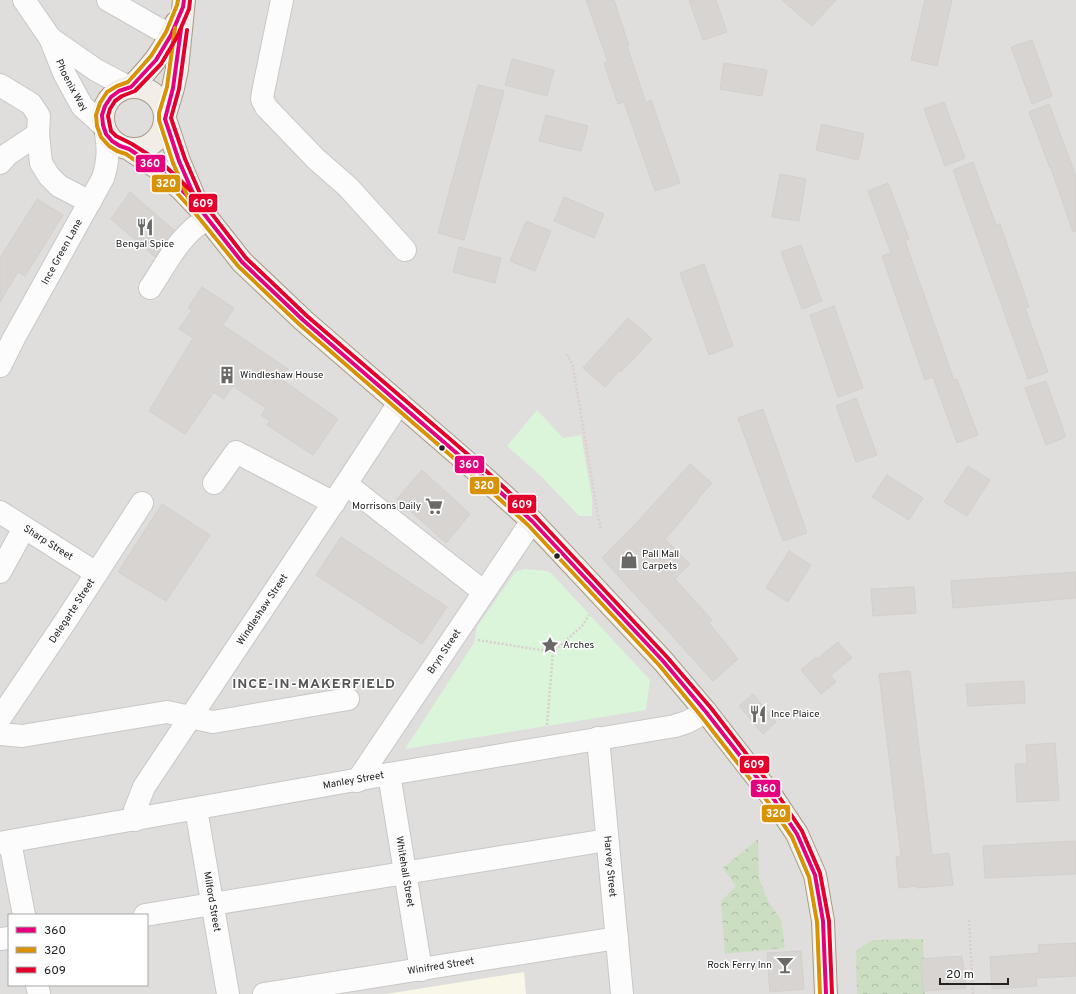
<svg xmlns="http://www.w3.org/2000/svg" width="1076" height="994" font-family="Overpass,sans-serif">
<style>
.residential{fill:#dfdedc;fill-rule:evenodd}
.education{fill:#f8f7e8}
.forest{fill:url(#forest-crowns)}
.park{fill:#daf5da}
.building{fill:#d7d4d2;stroke:#d3d0cc}
.lines{fill:none;stroke-linecap:round;stroke-linejoin:round}
.minor-casing{stroke:#c9c8c7;stroke-width:24}
.major-casing{stroke:#a79c86;stroke-width:24}
.path{stroke:#dccecd;stroke-width:2.5;stroke-dasharray:2 2;stroke-linecap:butt}
.minor{stroke:#fdfcfc;stroke-width:22}
.major{stroke:#f3ede7;stroke-width:22}
.bus-1-casing{stroke:#fff;stroke-width:7}
.bus-2-casing{stroke:#fff;stroke-width:7}
.bus-3-casing{stroke:#fff;stroke-width:7}
.bus-1{stroke:#e5007d;stroke-width:4}
.bus-2{stroke:#d79205;stroke-width:4}
.bus-3{stroke:#e4002b;stroke-width:4}
.bus-dot{fill:#222;stroke:#fff;stroke-width:1.5}
.labels{text-anchor:middle;dominant-baseline:central;stroke-width:3;stroke-linejoin:round;paint-order:stroke}
.street-label{font-size:10px;fill:#222;stroke:#fff}
.poi-label{font-size:10px;fill:#222;stroke:#fff;text-anchor:start}
.district-label{font-size:14px;font-weight:bold;letter-spacing:1px;fill:#555;stroke:#fff}
.line-badge{stroke:#fff;stroke-width:1.5}
.badge-label{font-size:11px;text-anchor:middle;font-weight:bold;fill:#fff}
</style>
<defs>
<pattern id="forest-crowns" width="20" height="18" patternUnits="userSpaceOnUse"><rect width="20" height="18" fill="#cbdec1"/><path d="M2 6a3 3 0 1 1 6 0M12 15a3 3 0 1 1 6 0" fill="none" stroke="#aebea6"/></pattern>
</defs>
<rect width="100%" height="100%" fill="#f0eeeb"/>
<path class="residential" d="M0,0H1076V994H0ZM9,915H147V985H9Z"/>
<path class="education" d="M524,972L526,994H386Z"/>
<path class="forest" d="M758,839L759,879L768,901L781,920L785,948L725,954L721,901L736,886L723,868Z
M923,939L925,994H857L856,951L872,940Z"/>
<path class="park" d="M537,410L563,438L581,435L592,498V516H579L542,477L507,446Z
M524,569L547,571L551,573L650,680L646,710L405,749L474,643L477,627L515,572Z"/>
<path class="building" d="M586,0H614L629,46H627L646,103L651,100L680,183L655,191L624,102L618,104L604,63L608,62Z
M689,0H716L727,32L703,40Z
M782,0H836L812,26Z
M925,0H952L937,66L911,60Z
M1032,40L1052,96L1032,104L1011,47Z
M512,59L554,70L547,96L505,85Z
M724,63L767,70L762,96L720,89Z
M478,85L504,91L464,240L438,233Z
M944,102L965,158L945,166L924,109Z
M1049,104L1076,176V231L1073,232L1051,168H1050L1029,112Z
M546,115L588,126L581,151L539,141Z
M822,124L864,134L858,160L816,150Z
M973,162L996,225L1000,224L1029,307L1025,308L1048,372L1028,379L953,170Z
M780,174L806,179L799,221L772,217Z
M888,183L909,239L905,241L954,380L957,379L978,435L957,443L933,377L925,380L882,256L891,253L868,191Z
M130,192L174,230L155,257L111,219Z
M564,197L604,214L594,238L554,221Z
M37,199L63,215L25,276L18,272L0,302V258Z
M526,221L551,231L535,271L510,261Z
M801,245L822,301L802,309L781,252Z
M459,247L501,258L495,283L453,272Z
M704,264L733,346L709,355L680,273Z
M202,287L234,308L223,325L288,369L281,379L338,419L313,455L267,425L270,421L261,415L266,408L233,386L224,399L214,392L185,434L149,411L193,338L179,329L192,310L188,308Z
M834,306L863,388L838,397L810,315Z
M628,318L652,339L621,372L620,370L605,387L583,368Z
M1046,381L1066,437L1046,445L1025,388Z
M856,398L877,455L856,462L836,406Z
M763,409L807,533L783,541L738,418Z
M690,464L712,483L696,501L697,502L665,539L690,564L675,579L712,620L709,623L738,659L713,681L602,558L640,519Z
M968,466L990,480L967,516L944,502Z
M422,470L470,514L446,543L397,499Z
M887,475L923,498L909,520L872,497Z
M162,504L210,535L166,601L118,572Z
M341,537L447,607L422,644L316,575Z
M789,551L811,565L788,602L766,588Z
M1076,572V598L953,608L951,581Z
M914,587L916,613L873,616L871,589Z
M838,642L852,658L831,675L836,682L821,694L801,670L816,657L817,659Z
M910,671L932,855L949,853L953,885L917,888V886L899,888L896,857L901,856L879,674Z
M1024,681L1025,703L968,706L966,684Z
M753,694L776,722L763,734L739,706Z
M1055,743L1059,800L1017,802L1015,764H1027L1026,745Z
M1076,841V874L985,878L983,846Z
M1076,943V976L1036,978L1037,986L992,989L990,957L1039,953L1038,945Z
M801,951L804,989L770,992L767,953Z
M962,956L966,988L923,991L921,959Z"/>
<g class="lines">
<g class="minor-casing">
<g id="minor">
<path id="s1" d="M24,0L50,38L64,73L82,106L103,125"/>
<path d="M108,0L157,28L180,38"/>
<path d="M282,0L263,92L262,99L266,107L316,159L348,187L405,250"/>
<path d="M50,38L96,70L128,87"/>
<path d="M0,85L31,104L39,116L38,134L41,163L49,176L59,186L90,202"/>
<path d="M0,163L8,154L38,134"/>
<path d="M150,288C167,263 180,234 207,219"/>
<path id="s2" d="M0,366L14,338L103,178C108,163 109,149 106,134"/>
<path d="M214,483L236,452L334,503"/>
<path d="M346,484L484,592"/>
<path id="s3" d="M0,512L96,573"/>
<path d="M0,572L24,528"/>
<path id="s4" d="M0,718L65,622L142,503"/>
<path d="M0,734L22,736L167,712L213,722L348,699"/>
<path id="s5" d="M598,738L622,994"/>
<path id="s6" d="M389,774L421,970"/>
<path id="s7" d="M357,781L532,521"/>
<path id="s8" d="M196,809L228,994"/>
<path id="s9" d="M135,820V810L144,787L346,484L399,403"/>
<path d="M10,842L24,915"/>
<path id="s10" d="M0,843L389,774L675,726L687,722L706,712"/>
<path d="M145,915L607,840"/>
<path d="M0,939L9,938"/>
<path d="M37,985L39,994"/>
<path id="s11" d="M264,994L617,938"/>
</g>
</g>
<g class="major-casing">
<path id="major" d="M131,87C152,66 164,51 176,23
M103 118a31 31 0 1 1 62 0a31 31 0 1 1-62 0Z
M165,115L173,88L177,69L184,0
M165,119L179,161L194,197
M129,149L159,169L180,188L200,209L242,262L303,320L468,463L532,521L663,661L706,712L773,798L797,834L815,875L823,921L826,994"/>
</g>
<path class="path" d="M567,354L573,367L598,516L601,530
M478,640L553,652
M547,725L553,652L582,626L589,615
M969,920L973,994"/>
<use href="#minor" class="minor"/>
<use href="#major" class="major"/>
<g class="bus-1-casing">
<path id="bus-1" d="M184,0L183,7L171,35L156,60L131,87L119,91L111,97L105,106L102,115L103,125L106,134L112,141L120,146L129,149L159,169L180,188L200,209L242,262L303,320L468,463L532,521L663,661L706,712L773,798L797,834L815,875L823,921L826,994
M181,29L173,88L165,119L179,161L196,200"/>
</g>
<g class="bus-2-casing">
<path id="bus-2" d="M178,0L177,5L166,32L151,56L128,82L117,86L107,92L100,103L96,115L97,126L101,137L109,146L117,151L126,154L155,174L176,192L195,213L238,266L299,324L464,467L528,525L659,665L701,716L768,802L792,837L809,877L817,922L820,994
M175,28L167,87L159,113V120L173,163L190,202"/>
</g>
<g class="bus-3-casing">
<path id="bus-3" d="M190,1L189,9L177,37L161,64L135,91L122,96L115,101L110,109L108,116L111,131L116,136L132,144L163,164L184,184L205,205L246,258L307,316L472,458L536,517L667,657L711,708L778,795L802,831L820,873L829,921L832,994
M187,30L179,89L171,118L185,159L202,198"/>
</g>
<use href="#bus-1" class="bus-1"/>
<use href="#bus-2" class="bus-2"/>
<use href="#bus-3" class="bus-3"/>
</g>
<defs>
<g id="restaurant-bare" transform="scale(1.38)"><path d="M-5-6h1v4h1v-4h1v4h1v-4h1v5L-1.5 .5V6h-2V.5L-5-1ZM5-6V6H3V1.5H1.5Q1.5-4 5-6Z" fill="#6a6968" stroke="#fff" stroke-width="2.5" paint-order="stroke"/></g>
<g id="building-bare" transform="scale(1.38)"><path d="M-4-6H4V6H1V3H-1V6H-4ZM-2.5-4.3h1.7v1.8h-1.7ZM.8-4.3h1.7v1.8H.8ZM-2.5-1h1.7V.8h-1.7ZM.8-1h1.7V.8H.8Z" fill="#6a6968" stroke="#fff" stroke-width="2.5" paint-order="stroke"/></g>
<g id="supermarket-bare" transform="scale(1.38)"><path d="M-6-5.5h2.5l.6 2H6L4.5 2H-2.5L-4.4-4H-6ZM-1.5 3.2a1.3 1.3 0 1 0 .1 0ZM3 3.2a1.3 1.3 0 1 0 .1 0Z" fill="#6a6968" stroke="#fff" stroke-width="2.5" paint-order="stroke"/></g>
<g id="shop-bare" transform="scale(1.38)"><path d="M-5-2.5h2.3a2.7 3.5 0 0 1 5.4 0H5L5.5 6h-11ZM-1.5-2.5h3a1.5 2.3 0 0 0-3 0Z" fill="#6a6968" stroke="#fff" stroke-width="2.5" paint-order="stroke"/></g>
<g id="sight-bare" transform="scale(1.38)"><path d="M0-6L1.8-2.2L6-1.7L2.9 1.2L3.7 5.4L0 3.3L-3.7 5.4L-2.9 1.2L-6-1.7L-1.8-2.2Z" fill="#6a6968" stroke="#fff" stroke-width="2.5" paint-order="stroke"/></g>
<g id="bar-bare" transform="scale(1.38)"><path d="M-6-5H6L.8 .8V4.5H3.5V6h-7V4.5H-.8V.8Z" fill="#6a6968" stroke="#fff" stroke-width="2.5" paint-order="stroke"/></g>
</defs>
<g fill-rule="evenodd">
<use href="#restaurant-bare" x="145" y="227"/>
<use href="#building-bare" x="227" y="375"/>
<use href="#supermarket-bare" x="434" y="506"/>
<use href="#shop-bare" x="629" y="560"/>
<use href="#sight-bare" x="550" y="645"/>
<use href="#restaurant-bare" x="758" y="714"/>
<use href="#bar-bare" x="785" y="965"/>
</g>
<g class="bus-dot">
<circle cx="442" cy="448" r="3.5"/>
<circle cx="557" cy="556" r="3.5"/>
</g>
<g class="labels">
<g class="street-label">
<text stroke="none"><textPath href="#s1" startOffset="98">Phoenix Way</textPath></text>
<text stroke="none"><textPath href="#s2" startOffset="130">Ince Green Lane</textPath></text>
<text stroke="none"><textPath href="#s3" startOffset="57">Sharp Street</textPath></text>
<text stroke="none"><textPath href="#s9" startOffset="248">Windleshaw Street</textPath></text>
<text stroke="none"><textPath href="#s4" startOffset="129">Delegarte Street</textPath></text>
<text stroke="none"><textPath href="#s7" startOffset="156">Bryn Street</textPath></text>
<text stroke="none"><textPath href="#s10" startOffset="359">Manley Street</textPath></text>
<text stroke="none"><textPath href="#s5" startOffset="129">Harvey Street</textPath></text>
<text stroke="none"><textPath href="#s6" startOffset="99">Whitehall Street</textPath></text>
<text stroke="none"><textPath href="#s8" startOffset="94">Milford Street</textPath></text>
<text stroke="none"><textPath href="#s11" startOffset="179">Winifred Street</textPath></text>
</g>
<g class="poi-label">
<text x="145" y="244" text-anchor="middle">Bengal Spice</text>
<text x="240" y="375">Windleshaw House</text>
<text x="421" y="506" text-anchor="end">Morrisons Daily</text>
<text x="642" y="554">Pall Mall<tspan x="642" dy="12">Carpets</tspan></text>
<text x="563" y="645">Arches</text>
<text x="771" y="714">Ince Plaice</text>
<text x="772" y="965" text-anchor="end">Rock Ferry Inn</text>
</g>
<g class="district-label">
<text x="314" y="684">INCE-IN-MAKERFIELD</text>
</g>
</g>
<g class="line-badge">
<rect x="135" y="154" width="31" height="19" rx="4" fill="#e5007d"/>
<rect x="151" y="174" width="30" height="19" rx="4" fill="#d79205"/>
<rect x="188" y="193" width="30" height="20" rx="4" fill="#e4002b"/>
<rect x="454" y="455" width="31" height="19" rx="4" fill="#e5007d"/>
<rect x="469" y="476" width="31" height="19" rx="4" fill="#d79205"/>
<rect x="507" y="494" width="30" height="20" rx="4" fill="#e4002b"/>
<rect x="739" y="755" width="31" height="19" rx="4" fill="#e4002b"/>
<rect x="750" y="779" width="31" height="19" rx="4" fill="#e5007d"/>
<rect x="761" y="804" width="30" height="19" rx="4" fill="#d79205"/>
</g>
<g class="badge-label">
<text x="150" y="167">360</text>
<text x="166" y="187">320</text>
<text x="203" y="207">609</text>
<text x="469" y="468">360</text>
<text x="484" y="489">320</text>
<text x="522" y="508">609</text>
<text x="754" y="768">609</text>
<text x="766" y="792">360</text>
<text x="776" y="817">320</text>
</g>
<rect x="8" y="914" width="140" height="72" fill="#ffffff" stroke="#a7a7a7"/>
<rect x="16" y="927" width="20" height="6" fill="#e5007d" stroke="#a7a7a7"/>
<text x="44" y="934" font-size="12" fill="#222222">360</text>
<rect x="16" y="947" width="20" height="6" fill="#d79205" stroke="#a7a7a7"/>
<text x="44" y="954" font-size="12" fill="#222222">320</text>
<rect x="16" y="967" width="20" height="6" fill="#e4002b" stroke="#a7a7a7"/>
<text x="44" y="974" font-size="12" fill="#222222">609</text>
<path d="M940 978v6h68v-6" fill="none" stroke="#222222" stroke-width="2"/>
<text x="946" y="978" font-size="12" fill="#222222" stroke="#ffffff" stroke-width="3" paint-order="stroke">20 m</text>
</svg>
